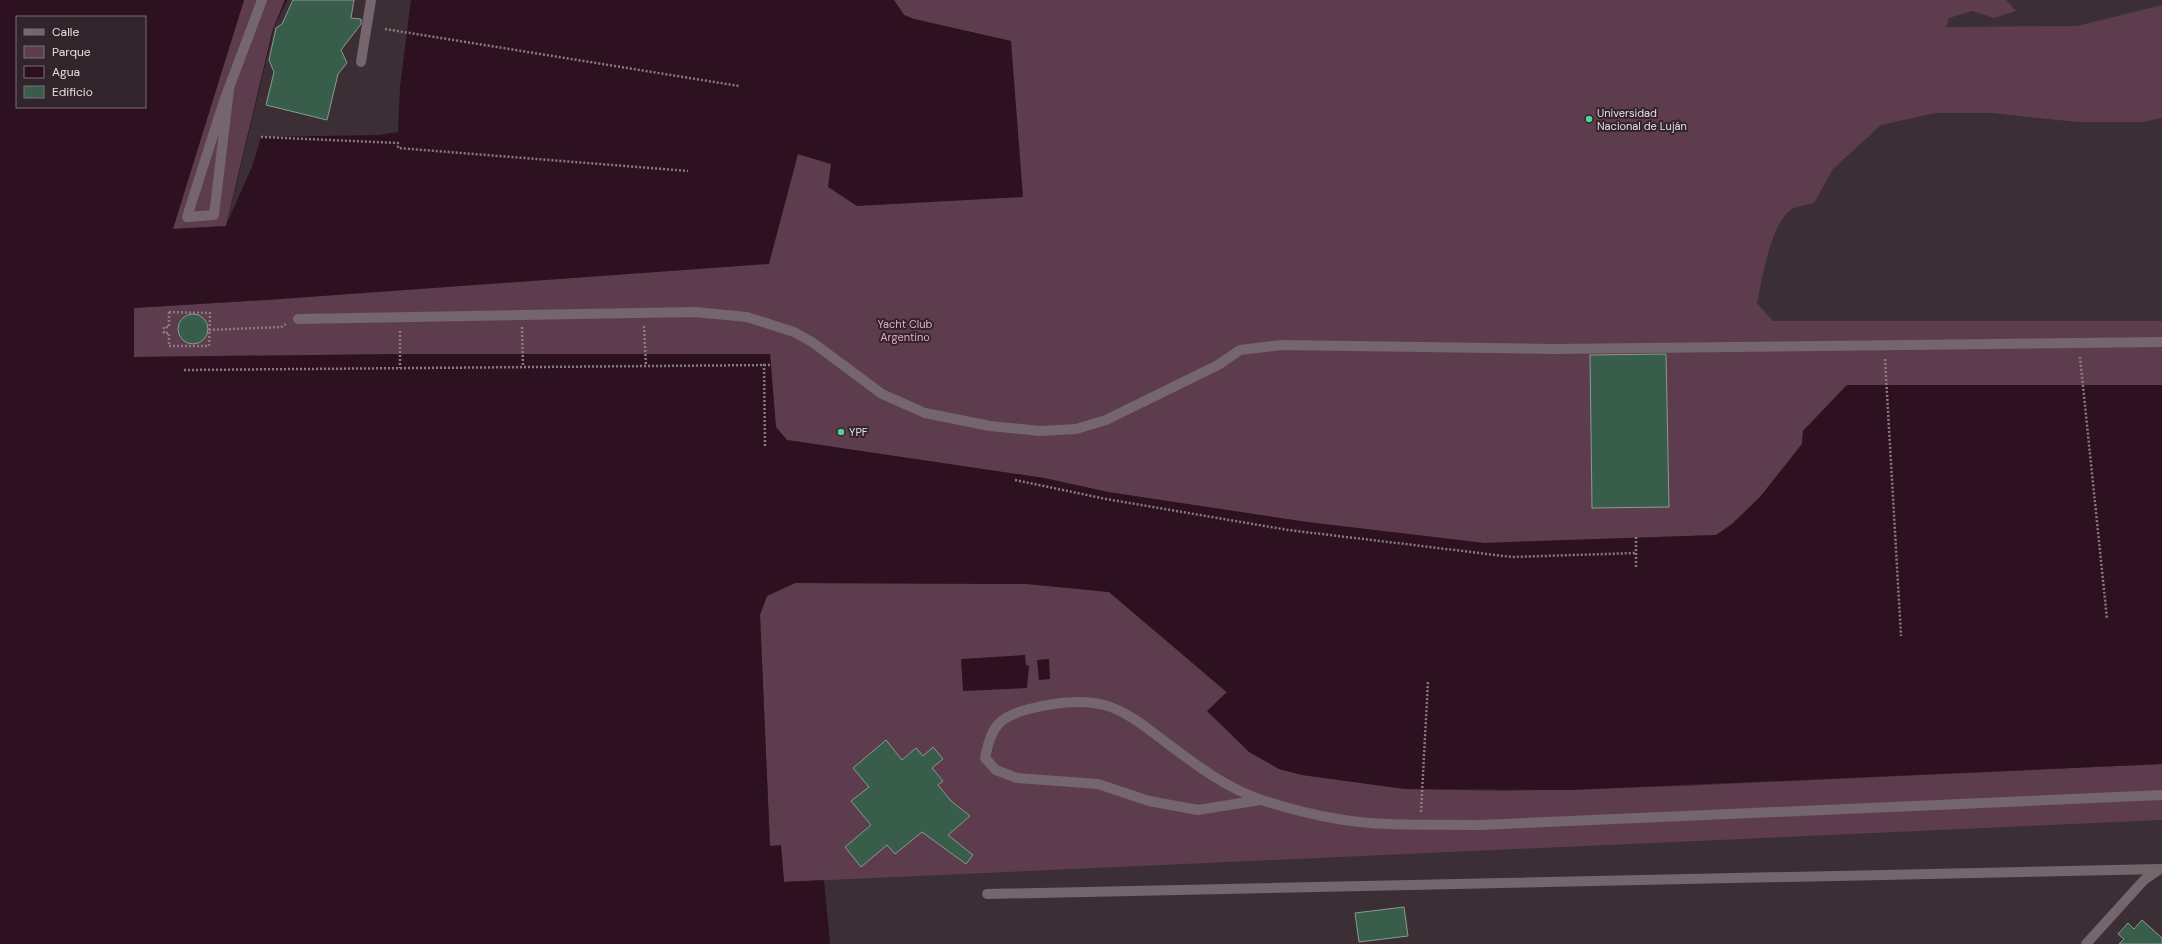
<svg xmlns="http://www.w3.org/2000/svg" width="2162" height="944" font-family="'DM Sans',sans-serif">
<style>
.green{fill:#5d3d4d}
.water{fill:#2d1120;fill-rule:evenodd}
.building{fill:#385d4a;stroke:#8a9b91}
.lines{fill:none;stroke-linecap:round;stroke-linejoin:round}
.path{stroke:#877b80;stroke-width:2.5;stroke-dasharray:2 2;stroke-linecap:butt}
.minor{stroke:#75656c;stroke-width:10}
.poi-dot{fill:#50d398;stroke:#32242b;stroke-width:1.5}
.labels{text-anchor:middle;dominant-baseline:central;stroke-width:4;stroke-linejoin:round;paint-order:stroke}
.poi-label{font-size:11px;fill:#e7dde1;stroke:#32242b;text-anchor:start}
.park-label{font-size:11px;fill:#e8aac9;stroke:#32242b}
</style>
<rect width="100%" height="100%" fill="#3c2e35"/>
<path class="green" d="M244,0H285L273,29L226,226L172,229Z
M894,0H2006L2016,11L1994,18L1972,11L1949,18L1946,27L2077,26L2162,5V118L2143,122H2077L1991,113H1935L1881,125L1833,169L1814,203C1807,205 1798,206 1792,209C1771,222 1762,279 1757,303L1773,321H2162V385H1847L1803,431L1802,444L1760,497L1732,524L1716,535L1484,543L1307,522L1108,492L1044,478L787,440L776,427L770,354H400L134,357L133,308L281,299L798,154L831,164L1011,41L914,19L904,15Z
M795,583L1027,584L1109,592L1227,693L1279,769L1302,775L1405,789L1504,791L1684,786L2162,764V820L784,882L781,846L770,847L760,614L767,596Z"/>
<path class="water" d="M0,0H244L173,229L226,226L273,29L285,0H287L274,28L227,223L252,167L261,137L379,135L398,132L400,88L411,0H894L904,15L914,19L1011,41L1023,197L857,206L828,187L831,164L798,154L769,264L281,299L134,308V357L400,354H770L776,427L787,440L1044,478L1108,492L1307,522L1484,543L1716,535L1732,524L1760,497L1802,444L1803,431L1847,385H2162V764L1572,790L1405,789L1302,775L1279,769L1249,752L1207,711L1227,692L1109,592L1027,584L795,583L767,596L760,615L770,846L781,845L784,882L824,880L830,944H0ZM17,17H145V107H17Z
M1025,655L1026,665L1029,666L1027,688L963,691L961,659Z
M1049,659L1050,679L1039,680L1037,660Z"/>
<path class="building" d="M293,0H354L351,18L361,19V24L341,50L347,63L338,74L327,120L266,105L274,72L269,60L276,28L282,24Z
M178 329a15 15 0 1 1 30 0a15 15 0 1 1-30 0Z
M1666,354L1669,507L1592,508L1590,355Z
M886,740L902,760L916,748L923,756L933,747L943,759L932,768L943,781L938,785L951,801L970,816L948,835L973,855L966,864L922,832L895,854L887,845L861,867L845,847L871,825L851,801L869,787L853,768Z
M1404,907L1408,936L1359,942L1355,913Z
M2142,920L2162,938V944H2119L2124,939L2118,934L2128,923L2134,929Z"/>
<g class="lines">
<path class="path" d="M385,29L739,86
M261,137L398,143V148L688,171
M169,312L210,313L209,346H169V333H164V327H169Z
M644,326L646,366
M522,327L523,367
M209,330L281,327L286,324
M400,331V368
M2080,357L2107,619
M1885,359L1901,636
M764,364L765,446
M184,370L771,365
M1015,480L1106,499L1288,530L1405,544L1512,557L1636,553
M1636,567V537
M1421,812L1428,681"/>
<path class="minor" d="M361,62L371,0
M229,90L214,215L187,217L224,101L262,0
M298,319L694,312L747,317L794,332L812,342L882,394L925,413L990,426L1040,431L1076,429L1106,420L1218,365L1240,350L1281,345L1554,349L2162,342
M1260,800L1198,810L1149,801L1098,784L1017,778L996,770L985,758C991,727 998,717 1029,709C1052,703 1081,699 1104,705C1124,710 1143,725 1159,737C1191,761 1223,787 1262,800C1286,808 1312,815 1338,819C1381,827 1436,824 1480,825L2162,795
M987,894L2160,869
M2086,944L2144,880L2160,869"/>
</g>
<g class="poi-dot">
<circle cx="1589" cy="119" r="4"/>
<circle cx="841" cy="432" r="4"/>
</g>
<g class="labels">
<g class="poi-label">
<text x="1597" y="113">Universidad<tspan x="1597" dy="13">Nacional de Luján</tspan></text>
<text x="849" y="432">YPF</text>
</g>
<g class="park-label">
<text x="905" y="324">Yacht Club<tspan x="905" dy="13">Argentino</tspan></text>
</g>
</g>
<rect x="16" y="16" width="130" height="92" fill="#32242b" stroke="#7a6e74"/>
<rect x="24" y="29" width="20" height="6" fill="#75656c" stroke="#7a6e74"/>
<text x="52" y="36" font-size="12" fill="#e7dde1">Calle</text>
<rect x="24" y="46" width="20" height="12" fill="#5d3d4d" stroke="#7a6e74"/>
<text x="52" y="56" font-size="12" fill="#e7dde1">Parque</text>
<rect x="24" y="66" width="20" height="12" fill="#2d1120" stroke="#7a6e74"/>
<text x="52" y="76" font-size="12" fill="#e7dde1">Agua</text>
<rect x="24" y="86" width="20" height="12" fill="#385d4a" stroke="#7a6e74"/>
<text x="52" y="96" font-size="12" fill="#e7dde1">Edificio</text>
</svg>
